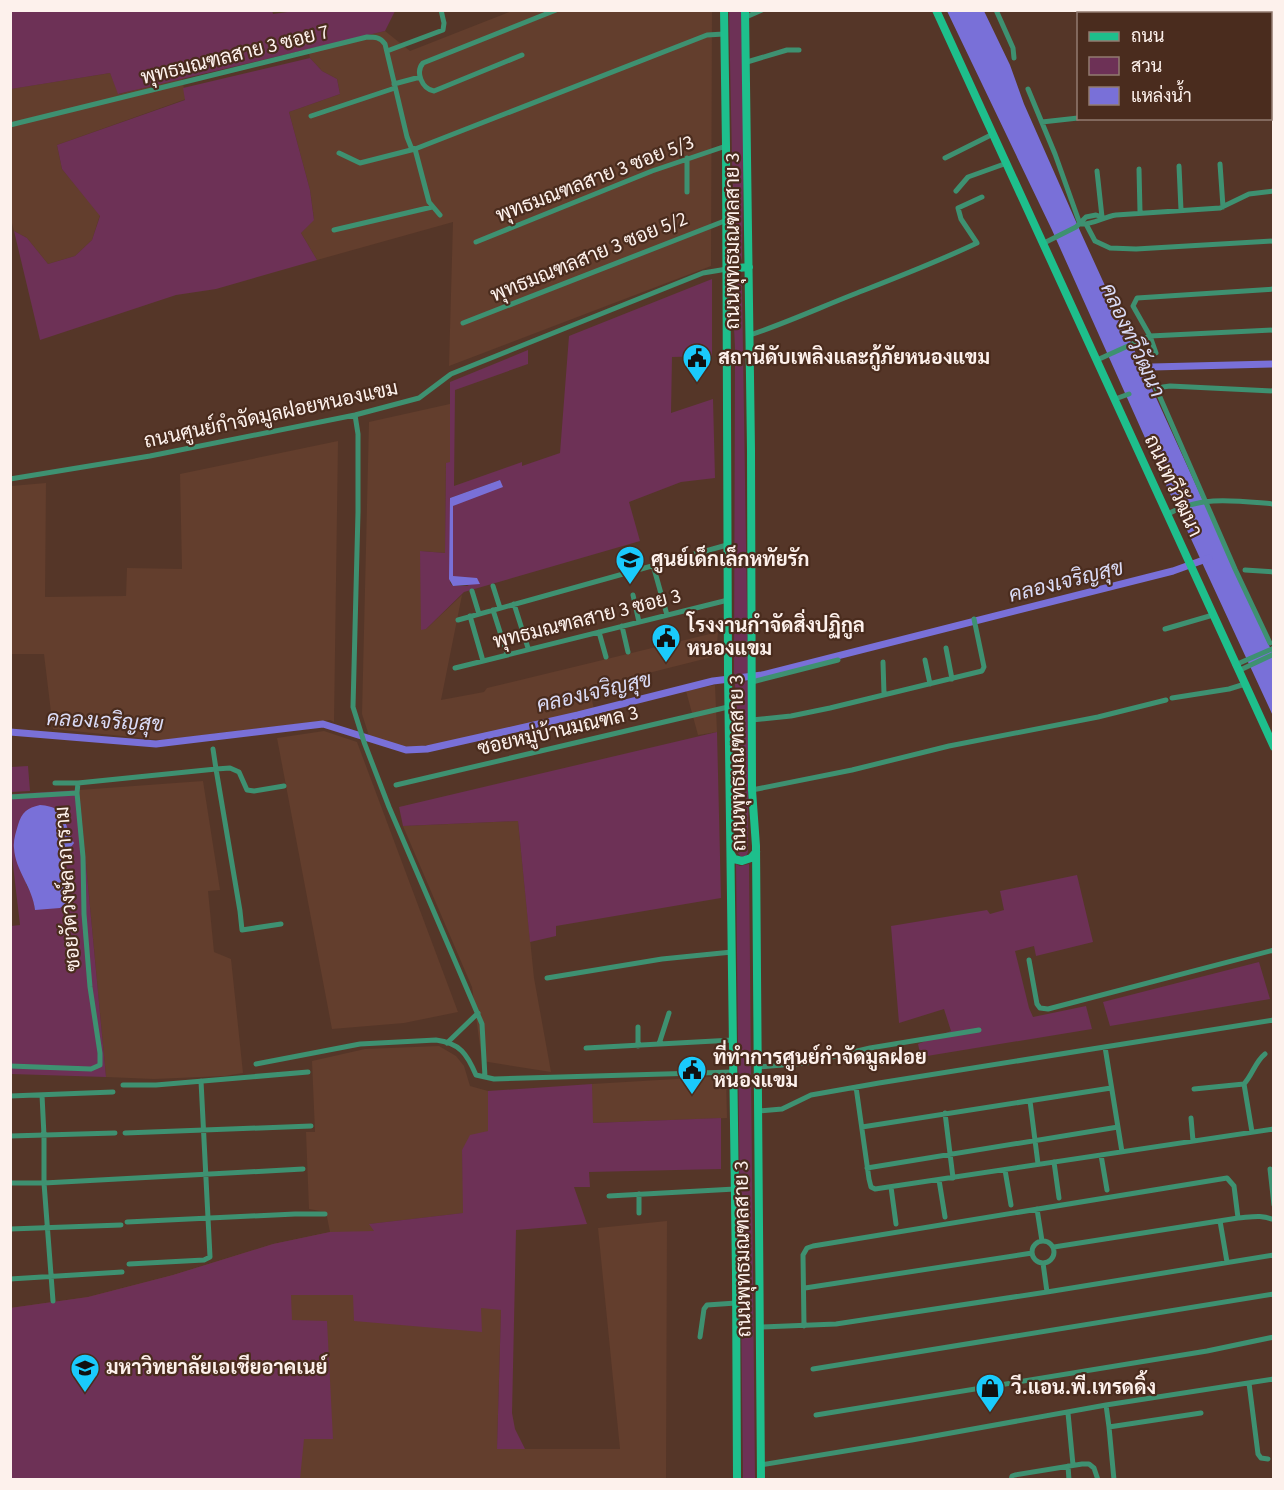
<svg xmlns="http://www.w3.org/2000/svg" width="1284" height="1490" font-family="'Source Sans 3',Sarabun,sans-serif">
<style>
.built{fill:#633e2d}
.green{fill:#6d3156;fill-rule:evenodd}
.water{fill:#7970d8}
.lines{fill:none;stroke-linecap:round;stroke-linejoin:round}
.canal{stroke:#7970d8;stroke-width:7}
.street{stroke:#3e9171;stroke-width:5}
.secondary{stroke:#1ebf8c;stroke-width:8}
.labels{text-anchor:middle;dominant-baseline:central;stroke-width:4.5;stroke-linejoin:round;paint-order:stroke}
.street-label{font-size:20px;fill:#fdf1ec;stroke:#4a2c1e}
.poi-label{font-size:20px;font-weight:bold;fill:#fdf1ec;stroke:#4a2c1e;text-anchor:start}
.water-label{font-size:21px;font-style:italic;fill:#dadbf6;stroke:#4a2c1e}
</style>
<rect width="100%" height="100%" fill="#553628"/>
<path class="built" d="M512,11H712L711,266L449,366L453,222L317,260L301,233L314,219L310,190L289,112L340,94L337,79L322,71L310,58L308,49L385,31L410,51Z
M110,73L119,94L182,78L186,99L57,145L62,169L100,215L92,240L75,256L48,264L27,238L14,231L11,219L10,89Z
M450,404V463H446L445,553L421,551L426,629L462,595L441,700L484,692L487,688L718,632L716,656L589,688L594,709L447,742L411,748L370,739L362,714L369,422Z
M338,441L334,722L330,720L162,740L53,729L44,654H11V486L46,483L45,597L126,596L127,568L182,569L180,474Z
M715,685L717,732L698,735L686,691Z
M324,731L357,742L458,1012L404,1023L332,1029L277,738Z
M203,781L220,890L208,891L214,952L231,959L243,1073L225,1076L154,1079L106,1077L79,790Z
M518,821L534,978L551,1072L482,1061L472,987L403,826Z
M439,1046L456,1056L464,1066L470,1086L488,1091V1131L462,1150L464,1213L370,1224L501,1310L497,1449H620L598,1228L667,1221L666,1479H11L10,1308L88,1297L173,1275L273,1244L330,1232L326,1212L309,1209L306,1132H315L312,1061L365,1049Z
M726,1076L727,1118L592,1123V1084Z"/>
<path class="green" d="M272,10L273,14L302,10L395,11L385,31L118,94L110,73L11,89L10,11Z
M729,11H741L744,115L742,259L740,263H736L734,256Z
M310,58L322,71L337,79L340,94L289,112L310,190L314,220L301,233L317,260L216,289L176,295L40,340L14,231L27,238L48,264L75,256L92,240L100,216L62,169L57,145L185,100L183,88Z
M712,279V356L672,357L671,413L713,399L715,478L681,482L629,502L640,541L464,592L426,629L421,630L420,551L445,553L446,463L450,462V382L528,350V364L455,390L454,486L522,462V466L560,453L569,336ZM500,480L453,506V577L469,586H453L450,583V498Z
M740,283L742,285L748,674H734L735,348L732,286Z
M749,681L748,852L746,856L741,857L737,852L735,682Z
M717,732L721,898L556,926V936L530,942L518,821L403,826L399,807Z
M28,766L30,791L12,792L11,767Z
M79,790L106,1077L11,1074V926L20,925L11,848V794ZM71,838L73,843C63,857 64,867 73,882L65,892L35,910L33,897L26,884Z
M736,864L740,866L749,864L755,1480L743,1479Z
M1077,875L1093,942L1036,956L1034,946L1015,951L1029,1008L1033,1017L1086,1006L1092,1029L921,1057L918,1044L951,1031L944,1009L899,1023L891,926L987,910L990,914L1004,910L1000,891Z
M1259,962L1270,999L1110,1026L1103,1002Z
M592,1084L593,1123L721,1118V1169L589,1172L590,1187H574L587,1224L516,1230L512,1413L515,1429L525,1449H497L501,1310L481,1308L482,1332L354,1321L353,1295H291L292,1320L327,1321L333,1439H304L300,1479H11L10,1308L88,1297L173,1275L273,1244L330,1232L374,1231L369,1224L463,1213L462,1150L470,1135L488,1131V1091Z"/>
<path class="water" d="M947,11H984L1010,65L1024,104L1081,233L1273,654V716L1167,487L1052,230Z
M500,480L503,487L453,506V576L477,578L480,584L453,586L449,579L450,498Z
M40,805C69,807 62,823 74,843C54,869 73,867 72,889L65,892L66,903L60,908L35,910C33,888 15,870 14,848C13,841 16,832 18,825C22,812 27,808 40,805Z"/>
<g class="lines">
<path class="canal" d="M1152,367L1274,364
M10,732L156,744L323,724L406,750L427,749L578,715L713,681L762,675L1173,571L1209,558"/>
<path class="street" d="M996,10L1013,48L1014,58
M746,17L762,10
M387,51L443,30L444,23L441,10
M522,55L434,91C422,89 415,72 423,63L556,10
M747,62L787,50H799
M394,84L420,77
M1028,89L1055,154L1080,224
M1270,101H1274
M311,116L395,88
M1042,122L1078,118
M10,125L367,37C375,37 380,37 385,44L407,137L411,147L415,149L707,35L724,34
M339,153L360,163L415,149L429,202L440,215
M687,158V192
M945,158L993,134
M1220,164L1223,207
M1179,166L1181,210
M1139,169L1140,212
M1097,171L1102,217
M956,191L968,177L1007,163
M1080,224C1093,225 1103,217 1116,215L1220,208L1249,194L1274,191
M1086,224L1095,241L1110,248L1136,249L1274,241
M334,230L432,207
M476,242L652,171L726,146
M1044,243L1076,227L1086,217L1096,215L1102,217
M463,323L727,220
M750,335C786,323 821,307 857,293C898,277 937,262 977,243L961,219L958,208L982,197
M1156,353L1150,336L1133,306L1137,298L1274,289
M1097,360L1150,336L1274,330
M1115,399L1129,394
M355,415L358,434V512L353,707L364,742L389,807L482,1024L485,1077
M10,479L150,456L355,415L419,398L451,374L703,273L727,269
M1168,514C1202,495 1236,501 1274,504
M653,565L667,615
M1245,570L1274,572
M493,586L500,608
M472,591L479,614
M633,595L639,622
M514,604L528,648
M493,610L507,654
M470,616L483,661
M458,620L727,545
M622,626L628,652
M1165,629L1213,615
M599,632L606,657
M1270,643L1235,569L1156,388L1170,386L1274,391
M946,648L952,679
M925,660L930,684
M883,662L884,694
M1235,665L1274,648
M455,668L728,600
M1238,671L1274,654
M752,682L838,660
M1172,698L1229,689L1245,684
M752,720L791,716L830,708L982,671L984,667L974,619
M213,749L216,769L230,768L239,772L247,790L254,791L284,786
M55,783H78
M396,785L728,707
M752,790L852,770L949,746L1098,717L1166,700
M10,797L77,793
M1029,960L1037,1004L1040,1008L1048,1009L1274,950
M547,978L662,959L732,952
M447,1043L478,1013
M659,1044L669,1013
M638,1046V1027
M1105,1047L1122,1152
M586,1048L733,1040
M256,1064L360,1044L436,1040C460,1043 467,1054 476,1075L494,1079L733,1072
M10,1066L91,1069L100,1065V1053L90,987L84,914L83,857L77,793L78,783L216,769L240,911L242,930L281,924
M758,1067L806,1063L870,1048L979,1030
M1244,1084C1253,1074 1255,1062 1265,1054
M123,1085H156L308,1072
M856,1087L869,1179L871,1187L875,1189L1274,1129
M1194,1089L1244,1084L1252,1132
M42,1095L44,1136V1183L53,1301
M10,1096L113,1092
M1030,1101L1038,1164
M758,1111L782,1109L811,1095L879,1083L1274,1020
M945,1113L953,1178
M1191,1118L1193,1141
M862,1127L1111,1088
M125,1133L311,1126
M10,1136L115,1133
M1101,1155L1107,1190
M1054,1162L1059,1198
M867,1168L1118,1127
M1270,1169L1274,1205
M1005,1170L1011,1205
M939,1180L945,1217
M10,1183H44L303,1169
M891,1187L896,1224
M639,1194V1213
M609,1196L735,1189
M1037,1209L1042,1241
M1220,1221L1227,1262
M127,1222L295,1214H325
M10,1229L121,1225
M1032 1252a11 11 0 1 1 22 0a11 11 0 1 1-22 0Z
M1054,1247L1238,1218C1251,1217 1262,1214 1274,1220
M1043,1263L1047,1292
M129,1264L204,1260L210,1257L201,1081
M10,1279L122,1272
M805,1288L1032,1253
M804,1326L803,1255L807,1248L813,1246L1227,1178L1234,1186L1238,1218
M761,1327L836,1324L1047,1292L1274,1255
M700,1337L704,1309L707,1305L736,1303
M813,1369L1274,1294
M1249,1383L1258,1454L1261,1458L1268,1459
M1106,1405L1109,1427L1201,1413
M1068,1413L1073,1465
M816,1415L1207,1351L1274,1337
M1109,1427L1114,1480
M761,1465L912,1440L1106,1405L1274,1379
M1068,1466L1069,1480
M1011,1480L1012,1476L1015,1475L1082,1464H1089L1094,1468L1098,1480"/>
<path class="secondary" d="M724,10L726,146L728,672L736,1274L737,1480
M745,10L751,450L752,790L756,846L761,1480
M936,10L1274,747
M727,269L749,267
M731,854L734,859L742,861L751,858L756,852"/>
</g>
<defs>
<g id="civic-pin" transform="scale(1.5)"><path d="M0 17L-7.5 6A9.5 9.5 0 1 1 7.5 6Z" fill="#1acafc" stroke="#4a2c1e"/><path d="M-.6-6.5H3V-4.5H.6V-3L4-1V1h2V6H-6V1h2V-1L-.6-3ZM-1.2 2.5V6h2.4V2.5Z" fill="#111"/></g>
<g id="school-pin" transform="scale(1.5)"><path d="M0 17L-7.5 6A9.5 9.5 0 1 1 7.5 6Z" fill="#1acafc" stroke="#4a2c1e"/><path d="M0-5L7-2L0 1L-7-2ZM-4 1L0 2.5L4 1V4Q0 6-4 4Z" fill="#111"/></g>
<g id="university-pin" transform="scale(1.5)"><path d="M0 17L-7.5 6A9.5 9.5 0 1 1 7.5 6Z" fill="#1acafc" stroke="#4a2c1e"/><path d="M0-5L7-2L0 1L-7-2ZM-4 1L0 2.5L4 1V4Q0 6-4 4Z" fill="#111"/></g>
<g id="shop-pin" transform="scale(1.5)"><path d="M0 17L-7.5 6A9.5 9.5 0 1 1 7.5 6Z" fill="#1acafc" stroke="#4a2c1e"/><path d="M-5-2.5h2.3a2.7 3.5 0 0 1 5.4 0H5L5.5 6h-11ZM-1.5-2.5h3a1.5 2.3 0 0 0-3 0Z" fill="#111"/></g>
</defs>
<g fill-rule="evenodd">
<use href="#civic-pin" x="697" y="358"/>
<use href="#school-pin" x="630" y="560"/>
<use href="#civic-pin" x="666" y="638"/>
<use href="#civic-pin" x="692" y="1070"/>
<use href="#university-pin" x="85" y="1368"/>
<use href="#shop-pin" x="990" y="1388"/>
</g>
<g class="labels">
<g class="street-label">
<text transform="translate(235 55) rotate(-14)">พุทธมณฑลสาย 3 ซอย 7</text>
<text transform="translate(595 179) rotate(-21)">พุทธมณฑลสาย 3 ซอย 5/3</text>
<text transform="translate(733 241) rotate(-90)">ถนนพุทธมณฑลสาย 3</text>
<text transform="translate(589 257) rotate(-22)">พุทธมณฑลสาย 3 ซอย 5/2</text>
<text transform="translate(271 415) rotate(-12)">ถนนศูนย์กำจัดมูลฝอยหนองแขม</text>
<text transform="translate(1173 486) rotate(65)">ถนนทวีวัฒนา</text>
<text transform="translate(587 619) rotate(-14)">พุทธมณฑลสาย 3 ซอย 3</text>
<text transform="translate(558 731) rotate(-13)">ซอยหมู่บ้านมณฑล 3</text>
<text transform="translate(738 763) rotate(-91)">ถนนพุทธมณฑลสาย 3</text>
<text transform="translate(68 889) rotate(-94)">ซอยวัดวงษ์ลาภาราม</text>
<text transform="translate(743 1249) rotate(-91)">ถนนพุทธมณฑลสาย 3</text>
</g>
<g class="poi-label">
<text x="718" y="358">สถานีดับเพลิงและกู้ภัยหนองแขม</text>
<text x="651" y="560">ศูนย์เด็กเล็กหทัยรัก</text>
<text x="687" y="626">โรงงานกำจัดสิ่งปฏิกูล<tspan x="687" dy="23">หนองแขม</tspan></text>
<text x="713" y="1058">ที่ทำการศูนย์กำจัดมูลฝอย<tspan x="713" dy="23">หนองแขม</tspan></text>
<text x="106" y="1368">มหาวิทยาลัยเอเชียอาคเนย์</text>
<text x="1011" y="1388">วี.แอน.พี.เทรดดิ้ง</text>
</g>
<g class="water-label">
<text transform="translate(1133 340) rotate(65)">คลองทวีวัฒนา</text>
<text transform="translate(1066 581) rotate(-14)">คลองเจริญสุข</text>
<text transform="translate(594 692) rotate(-13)">คลองเจริญสุข</text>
<text transform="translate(105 721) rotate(3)">คลองเจริญสุข</text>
</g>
</g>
<rect width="1284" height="1490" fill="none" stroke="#fdf1ec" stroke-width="24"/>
<rect x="1077" y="12" width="195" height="108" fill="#4a2c1e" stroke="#927b70" stroke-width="1.5"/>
<rect x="1089" y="32" width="30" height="9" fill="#1ebf8c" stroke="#927b70" stroke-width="1.5"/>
<text x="1131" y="42" font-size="18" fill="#fdf1ec">ถนน</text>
<rect x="1089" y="57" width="30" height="18" fill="#6d3156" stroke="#927b70" stroke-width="1.5"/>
<text x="1131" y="72" font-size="18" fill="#fdf1ec">สวน</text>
<rect x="1089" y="87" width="30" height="18" fill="#7970d8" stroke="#927b70" stroke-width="1.5"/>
<text x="1131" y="102" font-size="18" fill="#fdf1ec">แหล่งน้ำ</text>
</svg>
